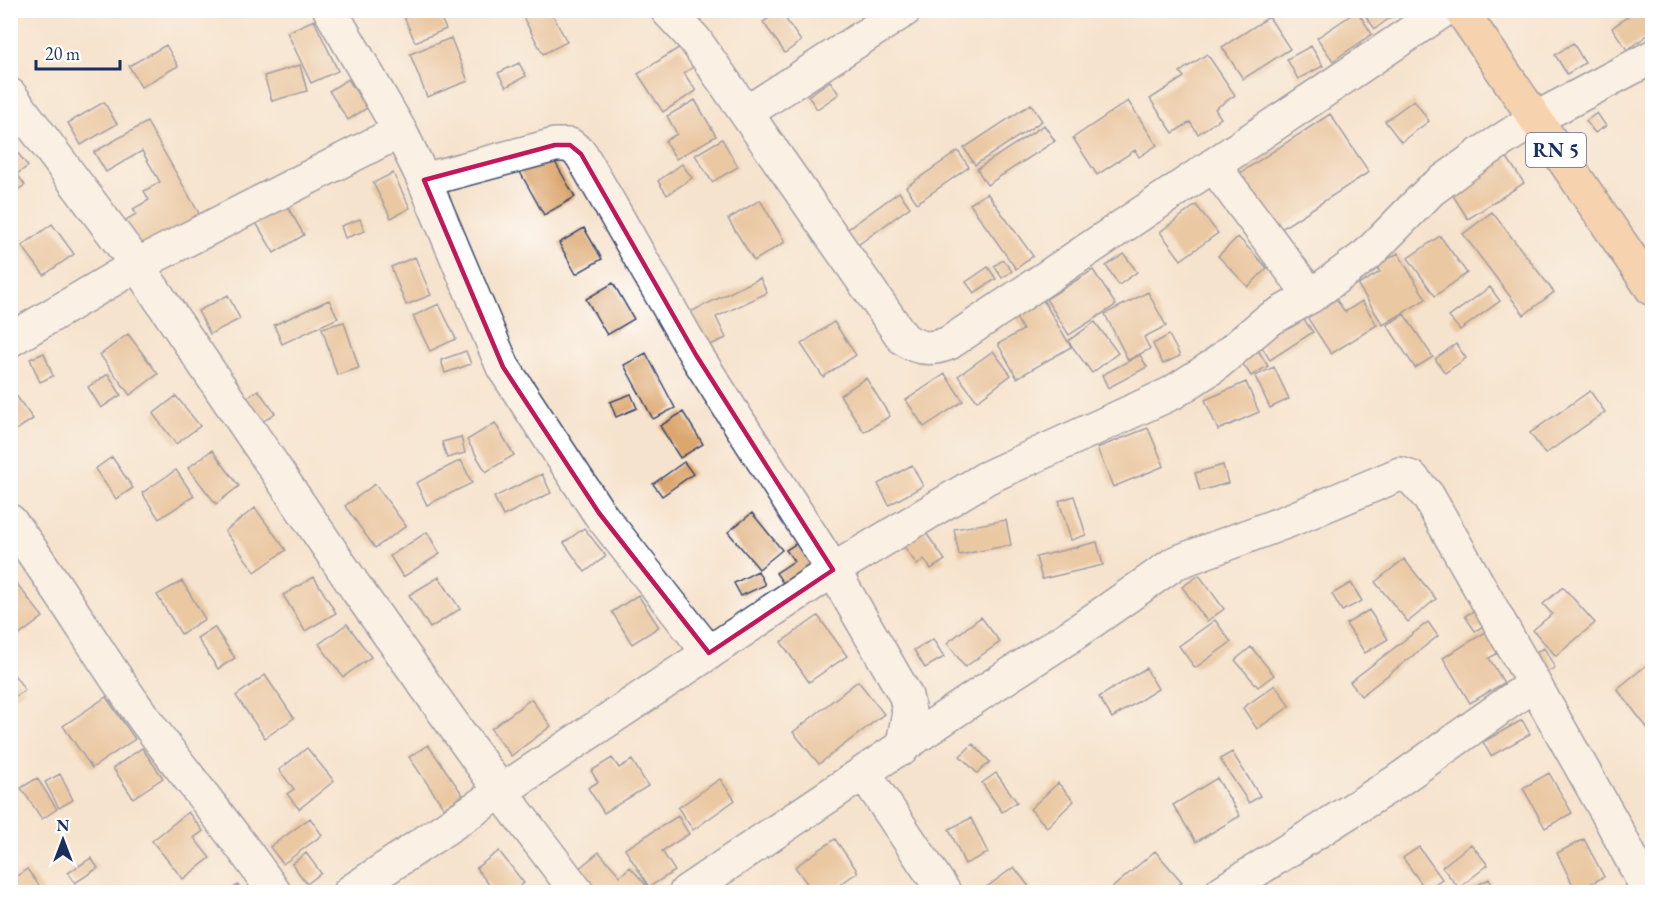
<svg xmlns="http://www.w3.org/2000/svg" width="1663" height="903" font-family="'EB Garamond',serif">
<style>
.building{fill:#dca66d}
.lines{fill:none;stroke-linecap:round;stroke-linejoin:round}
.street-casing{stroke:#3c4a6f;stroke-width:36}
.primary-casing{stroke:#3c4a6f;stroke-width:36}
.street{stroke:#fff;stroke-width:33}
.primary{stroke:#f7bd88;stroke-width:33}
.marked{fill:none;stroke:#c2185b;stroke-width:4.5;stroke-linejoin:round}
.labels{text-anchor:middle;dominant-baseline:central;stroke-width:6;stroke-linejoin:round;paint-order:stroke}
.shield{fill:#fff;stroke:#5f6d8e;stroke-width:1.5}
.shield-label{font-size:20px;font-weight:bold;fill:#1b2f5e}
</style>
<rect width="100%" height="100%" fill="#fff"/>
<filter id="ink" filterUnits="userSpaceOnUse"><feTurbulence type="fractalNoise" baseFrequency=".0167" numOctaves="2"/><feDisplacementMap in="SourceGraphic" scale="12" xChannelSelector="R" yChannelSelector="G"/><feConvolveMatrix kernelMatrix="1 2 1 2 8 2 1 2 1" color-interpolation-filters="sRGB"/></filter>
<filter id="wash" filterUnits="userSpaceOnUse"><feTurbulence type="fractalNoise" baseFrequency=".008" numOctaves="4" result="noise"/><feDisplacementMap in="SourceGraphic" scale="24" xChannelSelector="R" yChannelSelector="G"/><feGaussianBlur stdDeviation="1.35" result="paint"/><feColorMatrix in="noise" values="0 0 0 0 0 0 0 0 0 0 0 0 0 0 0 0 0 1.4 0 .05"/><feComposite in="paint" operator="in"/></filter>
<g filter="url(#wash)">
<rect width="100%" height="100%" fill="#f6e3cd"/>
<g id="blocks">
<path class="building" d="M401,10H437L446,29L415,42Z
M536,10H550L567,42L543,54L523,17Z
M1361,10H1400L1375,29Z
M1637,10H1651L1652,32L1627,50L1612,28Z
M780,11L801,41L785,53L763,22Z
M1357,11L1372,34L1333,61L1317,38Z
M1269,17L1290,49L1243,79L1222,47Z
M314,20L338,71L311,83L287,32Z
M451,38L468,81L427,97L410,54Z
M1573,43L1585,63L1567,74L1555,55Z
M166,45L178,66L141,87L129,66Z
M1311,46L1323,66L1298,79L1287,59Z
M680,47L693,67L684,73L696,91L663,112L638,74Z
M1207,54L1235,95L1215,109L1221,118L1198,134L1190,122L1173,133L1150,99L1184,77L1180,72Z
M519,63L526,76L506,87L498,73Z
M300,65L307,91L272,101L264,76Z
M348,79L367,108L348,120L329,91Z
M830,81L839,94L817,109L808,96Z
M695,100L716,136L676,159L665,141L677,134L667,116Z
M1414,100L1429,121L1401,142L1385,121Z
M1128,101L1157,145L1139,157L1135,150L1097,175L1073,138Z
M104,102L117,124L81,145L68,123Z
M1031,104L1042,121L975,165L964,148Z
M1597,113L1606,126L1595,133L1586,121Z
M1330,114L1369,172L1278,231L1240,173Z
M147,122L201,217L137,252L121,223L136,214L133,209L149,200L144,191L160,182L142,151L106,172L94,152Z
M1044,125L1055,141L987,185L977,169Z
M722,139L738,167L712,182L695,155Z
M13,147L28,166L17,174L25,185L10,195V149Z
M958,151L969,167L917,203L906,187Z
M551,155L575,197L544,215L520,172Z
M1506,156L1524,183L1468,219L1450,191Z
M682,164L692,178L667,195L658,181Z
M393,173L410,208L391,218L373,183Z
M899,192L910,207L855,247L844,232Z
M987,193L1033,256L1016,269L970,204Z
M760,200L785,242L754,261L728,219Z
M286,204L304,235L274,253L255,221Z
M1196,205L1218,233L1181,260L1160,232Z
M1492,212L1554,292L1524,315L1463,234Z
M360,219L365,231L345,238L341,226Z
M52,224L74,254L44,275L22,246Z
M584,228L602,259L576,274L559,243Z
M1440,236L1467,273L1435,296L1408,258Z
M1238,237L1267,268L1248,287L1218,256Z
M1398,253L1426,299L1383,325L1358,285L1380,272L1376,266Z
M1124,254L1137,272L1119,285L1106,266Z
M415,257L431,295L406,305L391,267Z
M1003,260L1012,271L1002,278L994,266Z
M988,267L996,279L974,293L966,282Z
M1093,270L1116,305L1069,335L1046,299Z
M760,278L767,293L716,317L726,338L703,348L686,314Z
M613,283L634,319L607,335L586,299Z
M1490,287L1500,301L1460,330L1449,317Z
M1148,292L1166,326L1144,337L1150,349L1128,360L1105,314Z
M228,295L240,319L210,334L198,311Z
M1336,299L1345,312L1362,301L1377,325L1331,354L1307,317Z
M329,300L338,318L282,344L274,325Z
M1043,300L1071,347L1017,378L998,344L1023,330L1015,316Z
M439,304L456,339L430,351L413,316Z
M1300,314L1313,332L1270,360L1258,341Z
M1404,314L1433,357L1415,368L1387,325Z
M344,322L359,368L337,375L322,328Z
M834,322L856,355L823,377L801,344Z
M1095,322L1118,353L1092,373L1068,341Z
M128,334L158,374L130,395L100,355Z
M1169,335L1180,356L1163,364L1153,344Z
M1456,344L1466,358L1445,373L1435,359Z
M1256,347L1268,366L1251,376L1239,358Z
M466,351L471,364L445,373L441,360Z
M993,351L1011,375L977,401L958,376Z
M44,353L53,376L40,382L30,359Z
M646,353L675,408L653,419L624,365Z
M1140,355L1147,367L1108,388L1102,375Z
M1274,367L1289,399L1270,408L1255,376Z
M108,374L121,395L101,408L88,387Z
M945,374L963,401L924,427L906,400Z
M866,378L890,416L864,432L840,395Z
M1246,382L1259,412L1218,430L1205,400Z
M10,387L33,419L10,434Z
M258,390L275,413L258,425L242,401Z
M1590,391L1605,412L1545,454L1530,433Z
M631,394L637,408L616,417L610,402Z
M176,396L200,426L176,444L153,414Z
M683,412L703,444L680,458L660,426Z
M495,423L514,455L486,472L467,440Z
M1148,428L1164,466L1113,487L1097,448Z
M461,437L465,453L447,458L442,442Z
M212,450L239,486L216,504L188,468Z
M112,457L133,488L116,499L95,469Z
M461,460L472,483L427,505L416,483Z
M684,462L693,474L662,496L653,484Z
M912,465L923,486L889,505L878,484Z
M1223,465L1228,483L1200,491L1195,473Z
M176,470L194,496L159,519L142,493Z
M542,474L551,493L503,516L494,497Z
M375,484L406,526L375,548L345,506Z
M1074,496L1086,535L1071,540L1059,501Z
M255,508L286,550L255,572L225,531Z
M752,513L782,550L759,569L728,532Z
M1006,520L1011,545L959,555L954,529Z
M584,528L606,556L585,572L564,543Z
M924,530L945,560L931,569L924,559L917,565L903,545Z
M427,532L440,554L403,577L390,556Z
M1097,542L1103,565L1042,579L1036,557Z
M797,543L813,566L785,586L776,573L794,561L786,550Z
M1404,559L1436,599L1408,622L1375,582Z
M758,571L765,585L741,596L734,583Z
M1199,575L1224,609L1207,621L1182,587Z
M314,577L336,613L305,631L283,595Z
M439,577L460,609L430,628L409,595Z
M182,581L205,619L181,634L157,595Z
M1351,583L1362,601L1342,611L1332,594Z
M17,584L43,617L10,642V589Z
M1563,587L1595,623L1556,656L1533,630L1552,614L1543,604Z
M638,595L659,627L632,644L612,612Z
M1477,609L1487,624L1475,631L1465,616Z
M1369,610L1388,639L1365,653L1346,624Z
M818,616L847,656L809,682L781,642Z
M981,617L1000,642L965,667L947,643Z
M1215,620L1231,642L1195,668L1179,646Z
M1428,622L1438,636L1361,696L1350,682Z
M347,624L371,657L343,677L319,644Z
M214,627L235,658L218,669L197,638Z
M1487,631L1500,652L1489,658L1504,683L1470,703L1443,658Z
M933,639L944,657L925,668L914,650Z
M1251,647L1274,675L1258,687L1235,660Z
M1544,648L1555,668L1540,675L1529,655Z
M1649,663L1652,667V728L1649,730L1617,689Z
M1146,668L1158,689L1112,718L1099,697Z
M10,669L25,690L10,700Z
M265,675L294,718L265,738L236,696Z
M858,681L884,714L819,764L793,732Z
M1275,685L1290,706L1257,729L1243,708Z
M106,697L135,739L92,768L63,726Z
M531,699L551,726L511,756L491,729Z
M1522,720L1530,734L1491,756L1483,742Z
M973,744L990,762L977,773L960,756Z
M428,745L463,795L444,808L409,757Z
M142,748L163,778L133,798L113,768Z
M307,748L334,781L299,809L287,794L294,789L279,770Z
M1232,752L1260,796L1249,803L1220,759Z
M612,758L619,768L632,760L648,786L604,813L588,788L598,782L591,771Z
M996,773L1017,802L1002,812L982,783Z
M1549,773L1572,813L1545,828L1523,788Z
M60,774L73,800L59,808L45,782Z
M37,778L57,809L42,819L21,788Z
M1217,778L1240,816L1196,842L1173,805Z
M720,779L735,800L693,830L678,808Z
M1058,783L1074,801L1047,827L1030,809Z
M188,812L203,831L194,838L210,858L183,879L152,841Z
M678,816L689,834L662,851L675,871L649,887L625,849Z
M310,818L322,835L283,864L270,847Z
M971,818L988,853L965,864L949,829Z
M835,839L858,872L829,892H813L795,867Z
M1584,839L1604,877L1576,891L1557,853Z
M1471,844L1488,865L1459,888L1442,867Z
M1419,847L1442,879L1426,890L1403,858Z
M499,851L524,883L512,892H495L476,868Z
M1155,851L1182,882L1170,892H1118L1113,887Z
M599,852L620,876L630,867L646,885L637,892H597L577,870Z
M306,853L321,873L307,884L292,864Z
M91,858L98,868L75,883L68,873Z
M1014,867L1033,892H986L984,889Z
M27,869L44,892H13L10,889V881Z
M1489,879L1496,892H1464Z
M238,885L243,892H227Z"/>
</g>
</g>
<g filter="url(#ink)">
<use href="#blocks" fill-opacity="0" stroke="#3c4a6f" stroke-width="1.5"/>
<g class="lines">
<g class="street-casing">
<path id="street" d="M330,10L400,131L424,180L503,367L599,513L709,653
M667,10L695,40L903,338C918,350 932,350 949,343L1444,10
M10,95L137,265L358,591L502,793L577,892
M746,113L905,10
M1213,165L1311,296
M424,180L555,145H570L581,154L696,355L833,570L906,696L909,712L902,749
M10,340L137,265L400,131
M10,521C58,584 97,653 143,717C186,776 233,831 274,892
M864,773L944,892
M350,892L833,570L986,478L1172,393L1214,366L1267,321L1311,296L1367,255L1431,190L1479,155L1535,119L1652,57
M686,892L983,692L1075,633L1175,563L1288,521L1400,474L1412,478L1428,496L1610,818L1649,892
M1222,892L1396,782L1534,684"/>
</g>
<g class="primary-casing">
<path id="primary" d="M1461,10L1652,289"/>
</g>
<use href="#street" class="street"/>
<use href="#primary" class="primary"/>
</g>
</g>
<path d="M0 0H1663V903H0ZM555,145H570L581,154L696,355L833,570L709,653L599,513L503,367L424,180Z" fill="#f6e3cd" fill-opacity=".55" fill-rule="evenodd"/>
<path class="marked" d="M555,145H570L581,154L696,355L833,570L709,653L599,513L503,367L424,180Z"/>
<g class="labels">
<rect class="shield" x="1526" y="133" width="60" height="34" rx="4.5"/>
<g class="shield-label">
<text x="1556" y="150">RN 5</text>
</g>
</g>
<rect width="1663" height="903" fill="none" stroke="#fff" stroke-width="36"/>
<g transform="translate(63 840)" stroke="#ffffff" stroke-width="4.5" paint-order="stroke">
<path d="M0-4.5L10 22L0 15L-10 22Z" fill="#1b2f5e"/>
<text y="-9" font-size="16" font-weight="bold" text-anchor="middle" fill="#1b2f5e">N</text>
</g>
<path d="M36 60v9h84v-9" fill="none" stroke="#1b2f5e" stroke-width="3"/>
<text x="45" y="60" font-size="18" fill="#1b2f5e" stroke="#ffffff" stroke-width="4.5" paint-order="stroke">20 m</text>
</svg>
